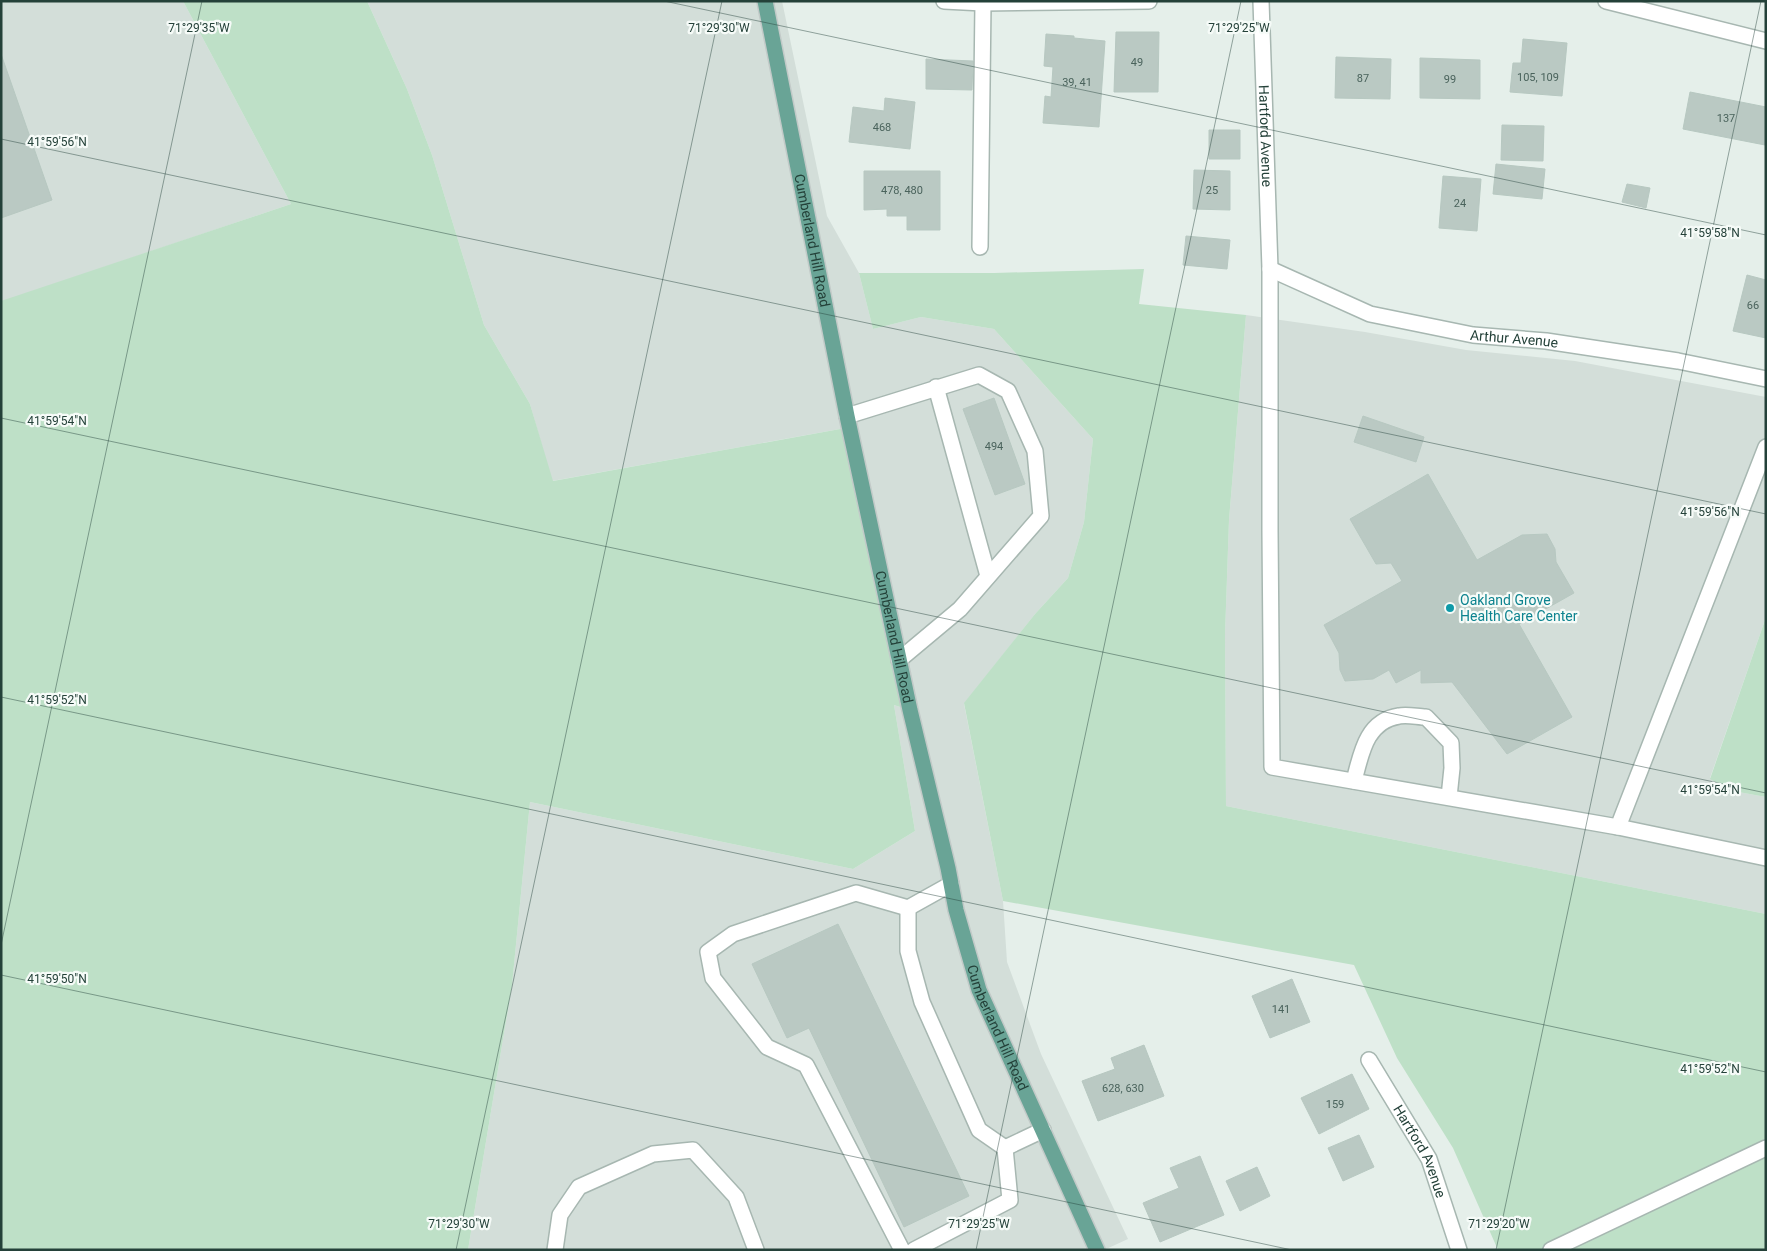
<svg xmlns="http://www.w3.org/2000/svg" width="1767" height="1251" font-family="Roboto,sans-serif">
<style>
.built{fill:#d3ded9}
.green{fill:#bee0c7}
.building{fill:#bac9c3;stroke:#b7c8c1}
.lines{fill:none;stroke-linecap:round;stroke-linejoin:round}
.minor-casing{stroke:#a7b7b1;stroke-width:18}
.major-casing{stroke:#c2cac8;stroke-width:18}
.minor{stroke:#fff;stroke-width:15}
.major{stroke:#69a496;stroke-width:15}
.ticks{fill:none;stroke:#244139;stroke-width:1;stroke-opacity:0.45}
.culture-dot{fill:#0f9aa8;stroke:#f6fbf8;stroke-width:2}
.labels{text-anchor:middle;dominant-baseline:central;stroke-width:4.5;stroke-linejoin:round;paint-order:stroke}
.number-label{font-size:11px;fill:#4a635c}
.street-label{font-size:14px;fill:#244139;stroke:#f6fbf8}
.culture-label{font-size:14px;fill:#0d838f;stroke:#f6fbf8;text-anchor:start}
.ticks-label{font-size:12px;text-anchor:middle;fill:#244139;stroke:#f6fbf8;stroke-width:4.5;stroke-linejoin:round;paint-order:stroke}
</style>
<rect width="100%" height="100%" fill="#e5efea"/>
<path class="built" d="M1,1H183L291,204L1,302Z
M367,1H782L827,216L859,273L873,329L921,317L994,329L1093,439L1084,522L1068,578L1035,614L964,704L1003,901L1007,962L1041,1054L1128,1239L1104,1250H468L512,985L530,802L853,869L915,831L894,705L911,711L840,429L552,481L530,404L484,325L432,155L407,89Z
M1246,315L1365,332L1466,350L1575,361L1766,397V617L1710,778L1733,791L1766,797V914L1226,806L1225,635L1229,520Z"/>
<path class="green" d="M183,1H367L407,89L432,155L484,325L530,404L553,481L840,429L850,432L912,711L894,705L915,831L853,869L530,802L512,985L468,1250H1V301L291,204Z
M1144,269L1139,304L1246,315L1229,520L1225,635L1226,806L1766,914V1250H1498L1453,1148L1397,1058L1354,965L1003,901L964,703L1035,614L1068,578L1084,522L1093,439L994,329L921,317L873,329L859,273H994Z
M1766,617V797L1733,791L1710,779Z"/>
<path class="building" d="M1116,32H1159L1158,92H1114Z
M1046,34L1074,36V38L1105,41L1099,127L1043,123L1045,96L1051,97L1053,67L1044,66Z
M1523,39L1567,43L1562,96L1510,92L1513,63H1521Z
M1,54L52,200L1,218Z
M1336,57L1391,59L1390,99L1335,98Z
M1420,58L1480,60V99L1420,98Z
M926,59L973,61L972,90L926,89Z
M1690,92L1766,107L1765,145L1683,129Z
M885,98L915,102L910,149L849,142L853,107L884,111Z
M1502,125L1544,126L1543,161L1501,160Z
M1209,130H1240V159H1209Z
M1496,164L1545,169L1542,199L1493,194Z
M1194,170L1230,171V210L1193,209Z
M864,171H940V230H907V216H887V209L864,210Z
M1443,176L1481,179L1477,231L1439,228Z
M1627,184L1650,188L1646,208L1622,202Z
M1186,236L1230,240L1227,269L1183,265Z
M1747,275L1766,280V338L1733,331Z
M994,398L1025,484L995,495L963,409Z
M1363,416L1424,437L1416,462L1354,442Z
M1428,474L1477,560L1522,535L1547,534L1555,549L1556,562L1574,593L1519,624L1572,717L1507,754L1452,682L1421,683V670L1396,683L1389,670L1373,679L1345,681L1340,670L1339,653L1324,625L1402,581L1391,563L1376,564L1350,519Z
M838,924L969,1196L904,1227L809,1028L787,1038L752,964Z
M1292,979L1310,1022L1270,1038L1252,996Z
M1144,1045L1164,1096L1098,1121L1082,1081L1115,1069L1111,1058Z
M1352,1074L1369,1109L1319,1134L1301,1098Z
M1359,1135L1374,1167L1343,1181L1328,1148Z
M1200,1156L1224,1215L1160,1242L1143,1203L1179,1188L1170,1168Z
M1257,1167L1270,1196L1240,1211L1226,1181Z"/>
<g class="lines">
<g class="minor-casing">
<g id="minor">
<path d="M944,1L983,3L1149,1"/>
<path id="s1" d="M1261,1L1270,269V531L1272,767L1618,827L1766,447"/>
<path d="M1606,1L1766,41"/>
<path d="M980,247L983,3"/>
<path id="s2" d="M1270,269L1370,314L1473,335L1546,341L1678,361L1766,379"/>
<path d="M936,387L988,576"/>
<path d="M847,416L979,375L1008,391L1035,451L1041,516L960,609L899,660"/>
<path d="M1354,781C1361,754 1366,721 1399,716C1407,714 1418,717 1426,717L1451,743L1452,768L1449,797"/>
<path d="M1618,827L1766,858"/>
<path d="M908,908V951L922,1002L979,1130L1005,1148"/>
<path id="s3" d="M1369,1060L1429,1159L1459,1250"/>
<path d="M1005,1148L1043,1130"/>
<path d="M555,1250L560,1215L579,1187L653,1154L693,1150L736,1197L756,1250"/>
<path d="M902,1250L806,1065L767,1047L713,978L708,952L733,934L856,893L908,908L951,884"/>
<path d="M914,1250L1010,1200L1005,1148"/>
<path d="M1551,1250L1766,1148"/>
</g>
</g>
<g class="major-casing">
<g id="major">
<path id="s4" d="M765,1L847,416L910,710L948,868L956,910L979,990L1097,1250"/>
</g>
</g>
<use href="#minor" class="minor"/>
<use href="#major" class="major"/>
</g>
<path class="ticks" d="M664,1L1766,235M1,139L1766,514M1,418L1766,793M1,697L1766,1072M1,945L202,1M1,975L1292,1250M456,1250L722,1M976,1250L1241,1M1496,1250L1761,1"/>
<circle class="culture-dot" cx="1450" cy="608" r="5"/>
<g class="labels">
<g class="number-label">
<text x="1137" y="62">49</text>
<text x="1538" y="77">105, 109</text>
<text x="1363" y="78">87</text>
<text x="1450" y="79">99</text>
<text x="1077" y="82">39, 41</text>
<text x="1726" y="118">137</text>
<text x="882" y="127">468</text>
<text x="902" y="190">478, 480</text>
<text x="1212" y="190">25</text>
<text x="1460" y="203">24</text>
<text x="1753" y="305">66</text>
<text x="994" y="446">494</text>
<text x="1281" y="1009">141</text>
<text x="1123" y="1088">628, 630</text>
<text x="1335" y="1104">159</text>
</g>
<g class="street-label">
<text stroke="none"><textPath href="#s1" startOffset="135">Hartford Avenue</textPath></text>
<text stroke="none"><textPath href="#s4" startOffset="244">Cumberland Hill Road</textPath></text>
<text stroke="none"><textPath href="#s2" startOffset="256">Arthur Avenue</textPath></text>
<text stroke="none"><textPath href="#s4" startOffset="649">Cumberland Hill Road</textPath></text>
<text stroke="none"><textPath href="#s4" startOffset="1054">Cumberland Hill Road</textPath></text>
<text stroke="none"><textPath href="#s3" startOffset="105">Hartford Avenue</textPath></text>
</g>
<g class="culture-label">
<text x="1460" y="600">Oakland Grove<tspan x="1460" dy="16">Health Care Center</tspan></text>
</g>
</g>
<g class="ticks-label">
<text x="199" y="32">71°29'35"W</text>
<text x="719" y="32">71°29'30"W</text>
<text x="1239" y="32">71°29'25"W</text>
<text x="57" y="146">41°59'56"N</text>
<text x="1710" y="237">41°59'58"N</text>
<text x="57" y="425">41°59'54"N</text>
<text x="1710" y="516">41°59'56"N</text>
<text x="57" y="704">41°59'52"N</text>
<text x="1710" y="794">41°59'54"N</text>
<text x="57" y="983">41°59'50"N</text>
<text x="1710" y="1073">41°59'52"N</text>
<text x="459" y="1228">71°29'30"W</text>
<text x="979" y="1228">71°29'25"W</text>
<text x="1499" y="1228">71°29'20"W</text>
</g>
<rect width="1767" height="1251" fill="none" stroke="#244139" stroke-width="5"/>
</svg>
